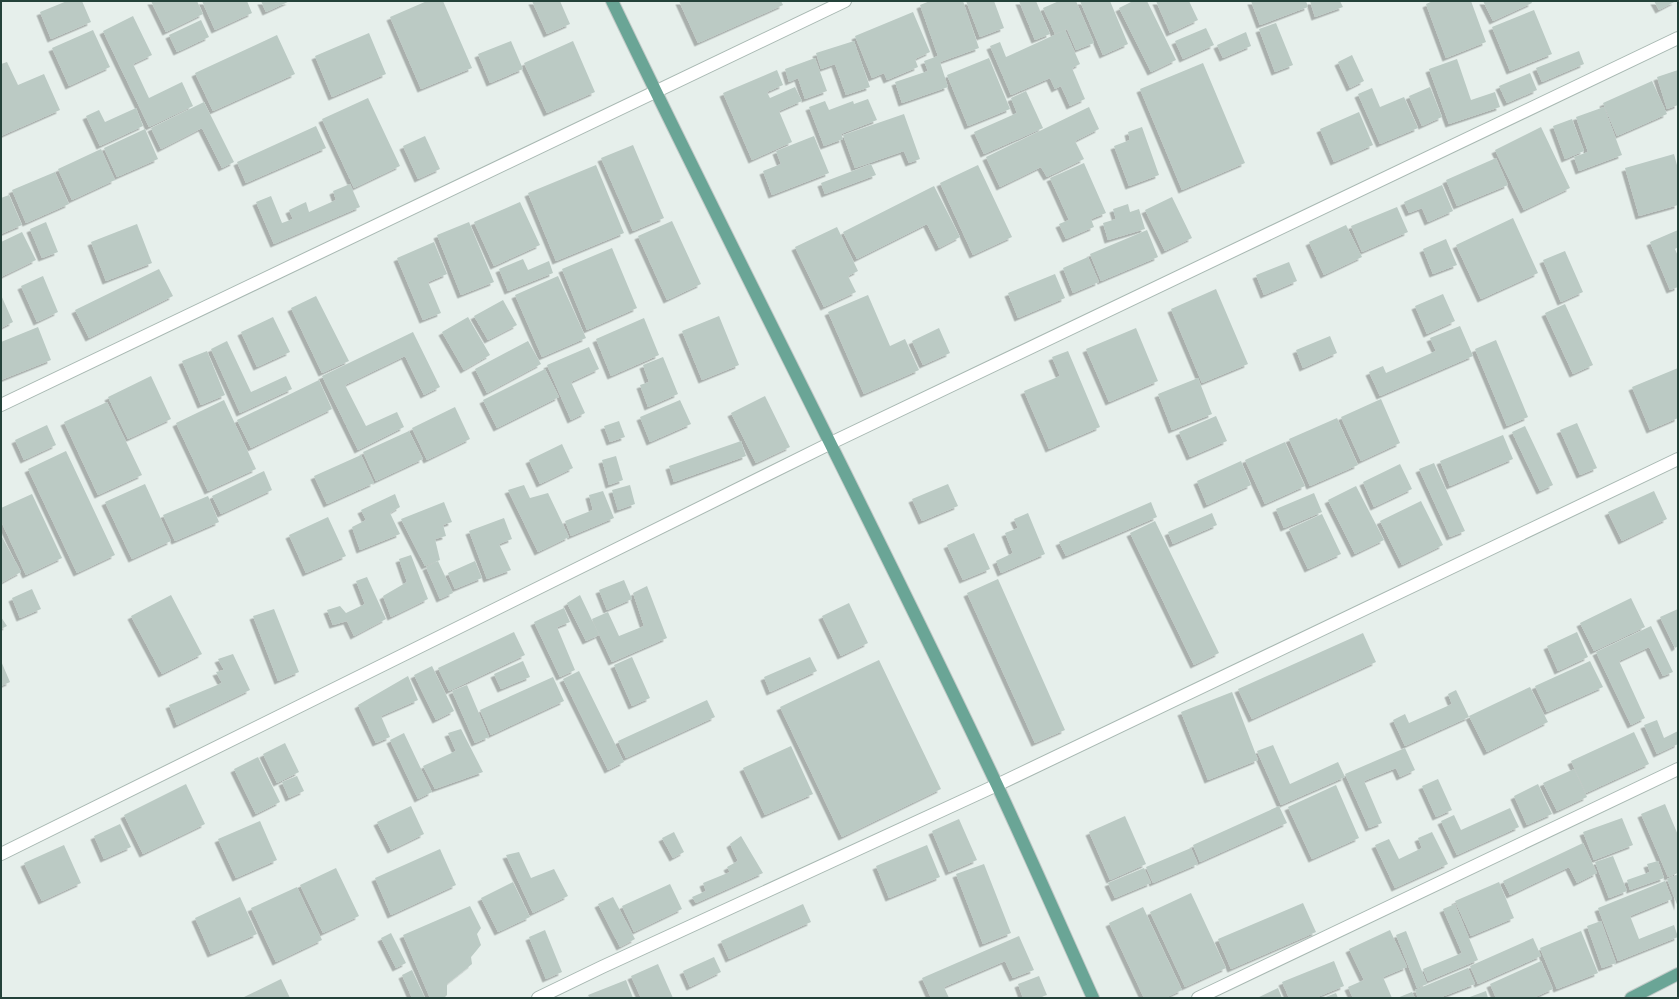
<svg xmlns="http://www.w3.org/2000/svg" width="1679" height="999" font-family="Mulish,sans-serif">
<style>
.building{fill:#bbcac4;filter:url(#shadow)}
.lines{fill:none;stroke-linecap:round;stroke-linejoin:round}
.minor-casing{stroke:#a8b8b2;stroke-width:14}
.major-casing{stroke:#c2cac8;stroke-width:14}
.minor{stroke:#fff;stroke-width:12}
.major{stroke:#6aa596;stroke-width:12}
</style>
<defs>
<filter id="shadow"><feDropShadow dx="-3.5" dy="3.5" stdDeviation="0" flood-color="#0004"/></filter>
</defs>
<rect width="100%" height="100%" fill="#e6efeb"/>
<path class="building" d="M67,1H82L91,22L51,39L40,12Z
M151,1H197L203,14L166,32Z
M202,1H247L252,13L215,30Z
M261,1H290L266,12Z
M427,1H443L472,68L421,89L390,17Z
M532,1H560L570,24L547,34Z
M679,1H781L783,5L698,43Z
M930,1H963L979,48L940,62L948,87L902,103L895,82L928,71L924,61L938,56L920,5Z
M966,1H994L1004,28L980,37Z
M1019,1H1036L1050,34L1035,40Z
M1059,1H1076L1094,43L1076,50L1067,29L1055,34L1043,8Z
M1080,1H1110L1128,44L1103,55Z
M1133,1H1147L1176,60L1151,72L1119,8Z
M1156,1H1189L1198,20L1170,33Z
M1251,1H1306L1308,7L1260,25Z
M1310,1H1340L1343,7L1315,17Z
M1433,1H1471L1486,42L1446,58L1426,4Z
M1483,1H1531L1532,3L1493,21Z
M1654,1H1676L1659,10Z
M1534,10L1552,54L1510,71L1492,27Z
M913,12L930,52L915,59L918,67L887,80L884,73L872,78L855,36Z
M133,16L152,55L133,64L149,98L182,82L193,106L149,127L103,31Z
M201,20L209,37L177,52L169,35Z
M1276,23L1293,65L1275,72L1259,29Z
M1206,28L1214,45L1183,59L1175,41Z
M93,30L110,67L69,86L52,48Z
M1065,30L1080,64L1072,68L1085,99L1070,106L1061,86L1055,89L1050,78L1011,95L990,46L1000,42L1006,57Z
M1246,32L1251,46L1223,58L1217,45Z
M369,33L386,74L332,97L315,56Z
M277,35L295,74L213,111L195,73Z
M511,41L523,69L490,83L478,54Z
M573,41L595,92L547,113L524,63Z
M854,41L870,87L846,95L835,64L821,69L816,53Z
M1579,51L1584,64L1542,82L1536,68Z
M1352,55L1364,81L1350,88L1338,62Z
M815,58L827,91L805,99L798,78L789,82L785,69Z
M989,58L1010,109L968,126L947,75Z
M1457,59L1471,100L1495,92L1500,107L1449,124L1429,69Z
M7,62L18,85L44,74L60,110L1,136V64Z
M1203,63L1245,163L1182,190L1140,89Z
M777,70L783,85L767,92L770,98L795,87L802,101L779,111L792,142L752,160L723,93Z
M1678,70V105L1667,109L1657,77Z
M1530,73L1537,90L1507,103L1499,86Z
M1652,81L1667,114L1617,136L1603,103Z
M1430,87L1442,117L1422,126L1409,96Z
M1372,88L1380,107L1404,97L1418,128L1380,144L1358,94Z
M1026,91L1043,128L984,154L974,132L1017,113L1011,98Z
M368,98L400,166L354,188L322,119Z
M868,99L877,120L841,134L843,139L824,146L809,107L825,101L829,110L853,101L854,104Z
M204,102L234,162L222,168L202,128L161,149L151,128Z
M1089,107L1099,129L1075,141L1084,159L1047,177L1041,167L1000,187L986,157Z
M1604,107L1622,155L1579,171L1574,157L1588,152L1576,117Z
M136,108L143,126L100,146L86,116L99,110L105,122Z
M1359,112L1373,145L1334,162L1320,129Z
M904,114L920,159L909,163L904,151L855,168L843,135Z
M1572,119L1584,151L1565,159L1553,126Z
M316,126L326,148L246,183L237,162Z
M1142,127L1159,175L1129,186L1114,146L1130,140L1128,132Z
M1541,127L1570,188L1524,210L1495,150Z
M145,129L158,159L117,177L104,148Z
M425,136L440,169L418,179L403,146Z
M814,136L829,173L772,195L763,171L781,164L776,151Z
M633,145L664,218L633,231L601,158Z
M101,149L115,180L72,200L58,169Z
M1674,154L1678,169V205L1639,216L1625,168Z
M1496,158L1508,185L1457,206L1446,180Z
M1084,163L1106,213L1091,219L1094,227L1066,239L1059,224L1069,220L1050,178Z
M871,164L876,175L825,194L821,183Z
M596,165L624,233L556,261L528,193Z
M978,165L1012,237L973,255L940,183Z
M55,172L69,204L26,223L12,190Z
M350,184L360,207L274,244L256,202L271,196L282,223L293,219L289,210L306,202L309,212L336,200L333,191Z
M1442,185L1453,211L1428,222L1422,208L1409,213L1404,202Z
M934,186L960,237L939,248L927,224L857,259L843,232Z
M9,195L22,225L1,234V198Z
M1172,197L1192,238L1165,251L1145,210Z
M520,202L540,245L494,266L474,222Z
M1128,204L1130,212L1139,209L1145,229L1108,240L1103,223L1116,219L1113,209Z
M1397,207L1408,232L1362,252L1351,226Z
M1513,218L1538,273L1481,299L1456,245Z
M672,221L701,284L667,300L638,236Z
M46,222L58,252L42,258L30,229Z
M469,222L494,282L461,295L437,235Z
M137,224L152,263L106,281L91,242Z
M1346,225L1362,257L1324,275L1309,242Z
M837,227L858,271L848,276L856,292L824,307L795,247Z
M1147,230L1158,257L1101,281L1090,254Z
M1678,230V247L1675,249L1678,256V287L1670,290L1650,242Z
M22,232L36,260L1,277V242Z
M1446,239L1457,265L1433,274L1423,249Z
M434,242L447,274L428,282L441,313L423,320L397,258Z
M612,248L637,308L587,330L562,269Z
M1565,251L1583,292L1561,302L1543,260Z
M1088,257L1099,282L1073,293L1063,268Z
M523,259L528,270L549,261L553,273L508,291L499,269Z
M1289,262L1297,281L1264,295L1256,275Z
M159,269L173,296L89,338L75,310Z
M1055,274L1065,298L1018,318L1008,293Z
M43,276L58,312L37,322L21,286Z
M558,276L586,338L542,357L515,295Z
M1216,289L1248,364L1202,383L1171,309Z
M1443,294L1455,321L1427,334L1415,306Z
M1,295L13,322L1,328Z
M868,295L890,346L905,339L919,370L864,394L828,312Z
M316,296L349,361L322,373L291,308Z
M503,300L517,325L488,340L474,316Z
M1565,304L1593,365L1573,374L1545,313Z
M719,316L739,365L702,380L682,331Z
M273,317L290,352L257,367L241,332Z
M468,317L490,355L464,370L442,332Z
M644,318L659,355L611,376L596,339Z
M1460,326L1473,356L1380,396L1369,372L1383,366L1386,373L1436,351L1430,338Z
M38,327L51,360L1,380V342Z
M939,328L950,353L923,365L912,341Z
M1136,328L1158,381L1109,402L1086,349Z
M413,332L440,387L424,395L405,356L345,385L366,426L397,412L404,427L358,450L322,376Z
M1330,336L1337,353L1303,368L1296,350Z
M1496,340L1528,417L1507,426L1475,349Z
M227,341L251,392L286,376L292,389L240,413L211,349Z
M528,341L541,364L487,393L475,369Z
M589,347L599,369L571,382L585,413L571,420L547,365Z
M207,351L225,395L201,405L182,361Z
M1068,351L1100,427L1049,449L1024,391L1060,376L1052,357Z
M663,357L678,394L648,407L640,385L649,382L643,365Z
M1678,368V418L1650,430L1632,387Z
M545,369L559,397L497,428L483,400Z
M151,376L171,419L128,439L108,397Z
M1198,378L1212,414L1172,430L1158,394Z
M319,380L332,409L251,448L237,420Z
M765,396L790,447L756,463L731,413Z
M1381,399L1400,443L1361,461L1341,417Z
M224,400L256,469L208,491L176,423Z
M680,400L691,424L650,442L640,417Z
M107,402L142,475L98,495L64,422Z
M455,407L470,439L427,460L412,428Z
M1216,416L1227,441L1190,457L1179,432Z
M1337,418L1358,465L1310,486L1289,439Z
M619,421L625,437L610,442L604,426Z
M1577,423L1597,468L1580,475L1560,430Z
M47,425L56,445L24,460L15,440Z
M1525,426L1553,485L1540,491L1512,432Z
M409,431L423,459L376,481L363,452Z
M1503,435L1513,459L1450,486L1440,461Z
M741,441L746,456L674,482L669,466Z
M1285,442L1305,486L1265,504L1245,460Z
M562,444L573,468L540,484L529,460Z
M66,451L115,555L77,573L28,469Z
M361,455L374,483L327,504L314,476Z
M616,456L623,480L609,485L602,460Z
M1241,461L1251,485L1207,505L1197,481Z
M1434,463L1465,531L1450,537L1419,469Z
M1400,464L1412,489L1374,507L1363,482Z
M264,471L272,490L221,514L212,496Z
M145,484L171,541L132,559L105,502Z
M948,484L958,506L922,521L912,499Z
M524,485L530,498L548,493L569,537L538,552L508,490Z
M630,485L635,504L618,510L612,490Z
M1356,486L1384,540L1355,554L1328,500Z
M603,491L614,518L571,536L565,521L593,510L589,495Z
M1654,491L1667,519L1622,541L1608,512Z
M1314,493L1322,512L1284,528L1276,509Z
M32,494L62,558L26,575L1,521V508Z
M395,494L400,507L390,513L400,534L360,550L352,527L366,520L361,510Z
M208,496L219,522L175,541L163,515Z
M1421,501L1443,545L1402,565L1380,521Z
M444,502L452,522L443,525L446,536L435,539L440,560L425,566L401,519Z
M1151,502L1157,517L1066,556L1059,542Z
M1028,513L1045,554L1001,573L996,561L1013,553L1005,533L1018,528L1014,519Z
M1212,513L1217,525L1173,544L1168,532Z
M1322,514L1341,554L1308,569L1289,529Z
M328,517L346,556L306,573L289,535Z
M504,518L512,539L499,544L511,570L487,579L469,531Z
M1155,521L1219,653L1194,665L1130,533Z
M974,533L990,569L963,580L947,545Z
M1,535L21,572L1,583Z
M411,555L428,599L391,617L383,596L407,582L399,559Z
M438,561L453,593L440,599L426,567Z
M475,561L482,578L455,589L448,573Z
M367,577L386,619L354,636L347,621L333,625L327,610L340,606L346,613L365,604L356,581Z
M998,579L1065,730L1035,743L967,593Z
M624,580L632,599L607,610L599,590Z
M647,586L667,638L612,662L592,619L608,612L619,636L644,626L633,593Z
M32,589L41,609L20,618L12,598Z
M171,595L202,654L162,674L131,616Z
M580,595L599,635L586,641L567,603Z
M1631,598L1645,627L1594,651L1580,623Z
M849,603L868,643L841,656L822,616Z
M564,608L570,622L557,627L575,670L560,677L534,622Z
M274,609L299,672L278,681L253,616Z
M1678,609V646L1675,648L1660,617Z
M1,617L7,626L1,629Z
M1651,626L1673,672L1663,676L1649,647L1619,661L1645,718L1631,725L1596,652Z
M514,632L525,655L449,691L438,668Z
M1577,632L1588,657L1558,671L1547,646Z
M1363,633L1376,662L1252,719L1238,689Z
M233,654L250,690L177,725L169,705L222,683L216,672L224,670L218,659Z
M632,657L650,698L632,706L614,665Z
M810,657L817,671L770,692L764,677Z
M879,660L941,789L842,837L780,707Z
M1,661L10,682L1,686Z
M523,661L530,677L501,689L494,674Z
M1590,661L1603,687L1547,712L1535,686Z
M432,666L454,711L436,720L414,675Z
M579,671L624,762L608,770L563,679Z
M408,676L418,700L381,716L390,737L376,743L358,705Z
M553,677L564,701L491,735L480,710Z
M467,685L489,737L475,743L452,691Z
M1530,687L1548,722L1487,752L1469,716Z
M1456,690L1469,717L1405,746L1393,720L1405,714L1409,723L1452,704L1448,694Z
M1232,692L1258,760L1208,780L1181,712Z
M707,700L715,717L626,758L618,741Z
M1657,720L1664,738L1678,731V744L1657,754L1644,725Z
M461,729L483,772L435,789L423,766L456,751L448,733Z
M1634,732L1649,764L1586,793L1571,761Z
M404,733L432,792L418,799L390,740Z
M285,743L299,772L277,783L263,754Z
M1273,745L1290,784L1338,762L1345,777L1281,805L1257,751Z
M791,746L813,794L765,815L743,768Z
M1405,748L1415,770L1400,777L1396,768L1364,781L1382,823L1369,828L1345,774Z
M258,757L280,802L256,814L234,769Z
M1574,769L1587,797L1557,811L1543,783Z
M297,776L304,791L289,798L282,782Z
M1438,779L1452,810L1436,817L1422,786Z
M186,784L205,824L143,854L124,815Z
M1538,784L1552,814L1527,825L1514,796Z
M1336,785L1359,838L1312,859L1288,807Z
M1665,804L1678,835V873L1668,877L1641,814Z
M411,806L424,834L391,850L377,822Z
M1279,806L1287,823L1200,862L1193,845Z
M1510,808L1519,827L1457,855L1441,821L1454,815L1461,830Z
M1125,816L1146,864L1110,880L1089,832Z
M1622,818L1633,845L1594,860L1583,832Z
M959,819L977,860L949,872L932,831Z
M260,821L277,860L236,878L218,839Z
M120,824L131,847L104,859L94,836Z
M674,832L684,852L673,858L662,838Z
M1432,832L1448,864L1395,888L1375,845L1389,839L1399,859L1422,848L1418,838Z
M741,836L763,873L696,903L692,897L706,891L703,883L730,872L727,867L738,861L730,844Z
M1583,843L1597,873L1577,883L1569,867L1510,895L1503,881Z
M64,845L81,883L42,901L24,863Z
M927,845L940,877L889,898L876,866Z
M1191,848L1198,864L1153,883L1146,867Z
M440,849L456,885L391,915L375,878Z
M519,852L531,878L554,869L568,896L533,913L506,855Z
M1613,856L1627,891L1609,898L1595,862Z
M1658,861L1664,878L1630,890L1627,880L1650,872L1647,864Z
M984,864L1011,933L983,944L956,874Z
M336,868L359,916L323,933L300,885Z
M1144,868L1151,883L1115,898L1108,883Z
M1678,874V907L1667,879Z
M1665,881L1672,899L1630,916L1639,939L1674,925L1678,937L1618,961L1598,908Z
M513,882L530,917L498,932L481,898Z
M1499,882L1514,918L1471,936L1455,901Z
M670,884L682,909L634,932L622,906Z
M297,887L322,940L276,962L251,908Z
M1191,893L1226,968L1185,987L1150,912Z
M240,897L257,934L211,954L195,918Z
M613,897L635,939L620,947L598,904Z
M1303,903L1316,932L1231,969L1218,939Z
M803,904L811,922L729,959L721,941Z
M1455,904L1478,960L1428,981L1423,969L1462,953L1443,909Z
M470,906L481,928L477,934L481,945L471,957L472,964L447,984V995L444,998H430L403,935Z
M1143,907L1182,990L1165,998H1144L1109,923Z
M1601,921L1616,963L1602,968L1587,926Z
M545,930L562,972L546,979L529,937Z
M1390,930L1407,967L1383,977L1392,998H1353L1348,987L1364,980L1349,949Z
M1406,931L1427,984L1417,988L1396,935Z
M1581,931L1598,973L1557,989L1540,948Z
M391,933L406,963L396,968L381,938Z
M1019,936L1034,970L1013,978L1005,961L944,987L949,998H931L922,978Z
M1533,938L1541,956L1478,984L1470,966Z
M714,957L721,972L690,987L683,971Z
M1334,961L1344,986L1315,998H1289L1282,982Z
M1541,961L1553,989L1533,998H1496L1490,984Z
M658,964L673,998H641L631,976Z
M1468,968L1475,984L1439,998H1418L1415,990Z
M412,970L425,998H412L402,975Z
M1039,976L1047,995L1038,998H1023L1018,984Z
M281,979L290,998H242Z
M626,980L633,998H590L588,995Z
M1278,988L1282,998H1257Z
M1486,991L1488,998H1467Z
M1412,992L1415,998H1397Z
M1336,993L1338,998H1323Z"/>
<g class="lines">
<g class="minor-casing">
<path id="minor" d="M1,405L845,1
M1,854L831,443L1678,38
M538,998L602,967L997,785L1678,459
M1198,998L1678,769"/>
</g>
<g class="major-casing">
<path id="major" d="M612,1C738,264 873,522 997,785C1030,856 1061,927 1093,998
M1631,998L1678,974"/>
</g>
<use href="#minor" class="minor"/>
<use href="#major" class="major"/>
</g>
<rect width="1679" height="999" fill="none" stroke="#24423a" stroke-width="4"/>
</svg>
